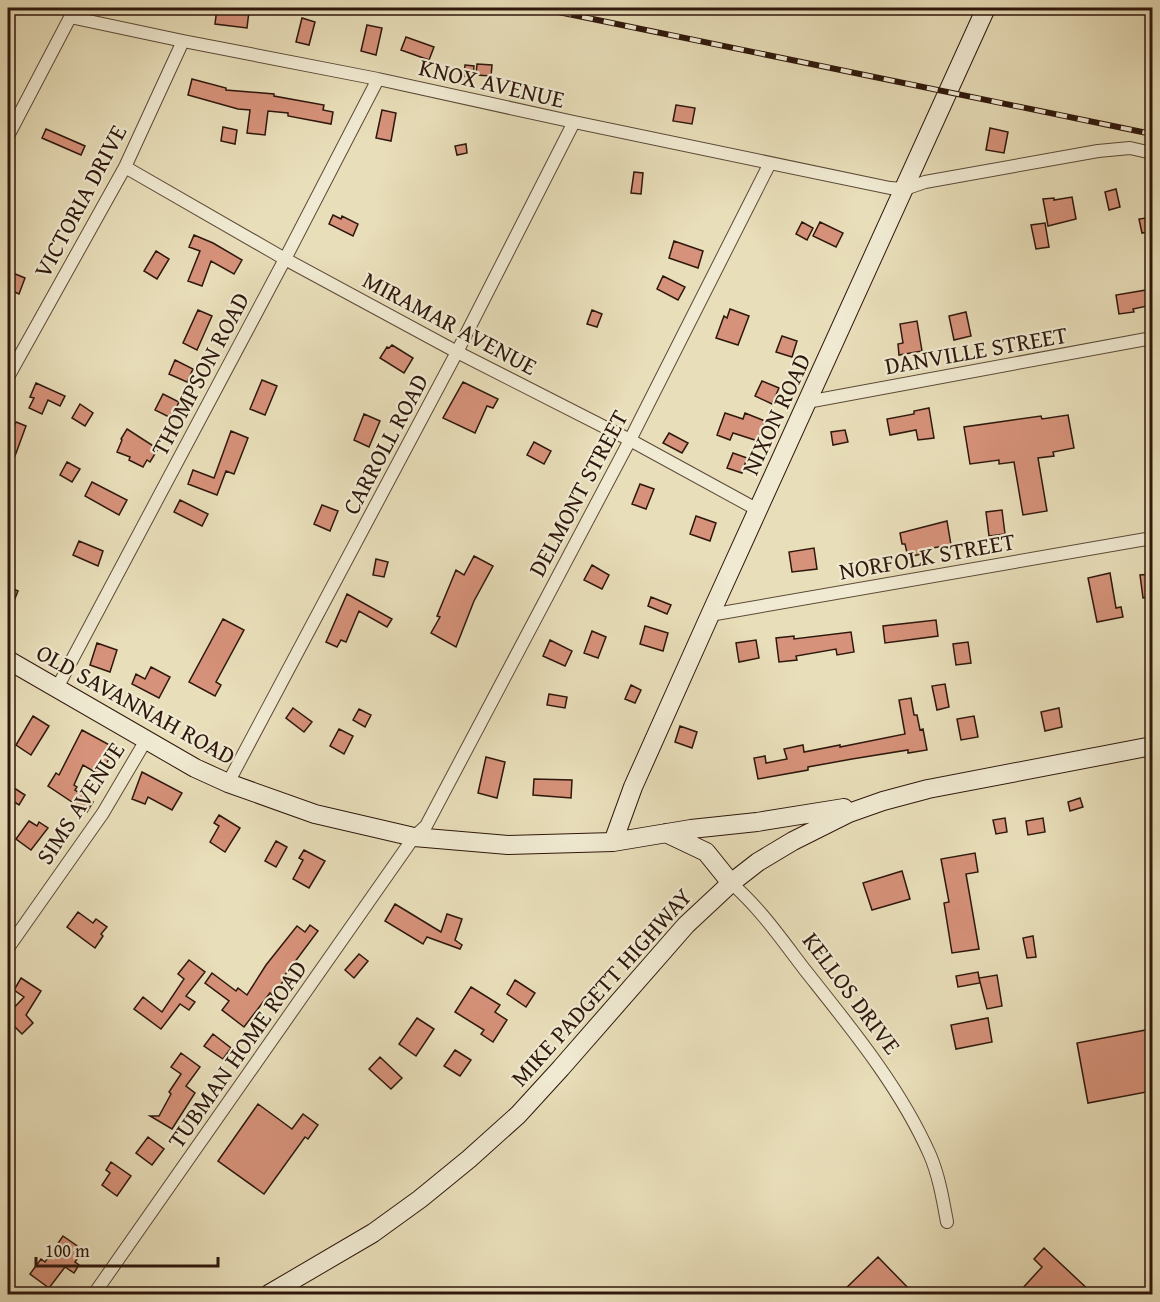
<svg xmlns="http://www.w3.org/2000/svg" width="1160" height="1302" font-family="'Gentium Book Plus',serif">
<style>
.building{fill:#d6927a;stroke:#2e170c;stroke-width:1.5}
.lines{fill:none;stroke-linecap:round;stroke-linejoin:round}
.street-casing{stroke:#5c4937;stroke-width:14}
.secondary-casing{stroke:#2e170c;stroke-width:20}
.street{stroke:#f0ead2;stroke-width:12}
.secondary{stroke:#f0ead2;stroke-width:18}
.rail-casing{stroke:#2e170c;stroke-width:6}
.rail{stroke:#f0ead2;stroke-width:4;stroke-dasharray:11;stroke-linecap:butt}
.labels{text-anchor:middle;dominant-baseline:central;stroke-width:4.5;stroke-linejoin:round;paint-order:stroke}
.street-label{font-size:24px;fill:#2e170c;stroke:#f0ead2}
</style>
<rect width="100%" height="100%" fill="#e8deb9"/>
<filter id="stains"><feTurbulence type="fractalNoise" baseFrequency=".00333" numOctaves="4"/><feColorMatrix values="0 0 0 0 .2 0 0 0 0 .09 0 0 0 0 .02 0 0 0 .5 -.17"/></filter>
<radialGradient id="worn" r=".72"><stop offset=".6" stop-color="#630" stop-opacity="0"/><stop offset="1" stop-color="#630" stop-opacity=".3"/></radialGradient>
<path class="building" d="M217,8H239V10L249,11L247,28L215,24Z
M302,18L315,22L309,45L296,42Z
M367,25L382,28L376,55L361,51Z
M406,37L434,47L429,60L401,50Z
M477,64L492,65L491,76L476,75Z
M465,65L474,66L473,77L464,76Z
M192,79L226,88V90L274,94V96L324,105L323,110L333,112L331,124L288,116V113L268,111L265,135L247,133L250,110L238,109L188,95Z
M676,105L695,108L692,124L673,121Z
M382,110L396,113L391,141L376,138Z
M223,127L237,130L235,144L221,141Z
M990,128L1008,132L1004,153L986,150Z
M46,129L85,146L81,155L42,138Z
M466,144L467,153L457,155L455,146Z
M634,172L643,173L641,194L631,193Z
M1116,189L1120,207L1109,210L1105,192Z
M1072,197L1076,219L1048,226L1043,199L1054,198V200Z
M333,215L341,219L342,216L358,224L353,236L329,224Z
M1152,217V231L1142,233L1139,219Z
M802,222L813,228L807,240L796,234Z
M820,222L843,233L836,247L813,236Z
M1045,223L1049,247L1036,249L1031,225Z
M194,235L213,243L242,260L234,274L211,261L202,286L188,281L200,251L189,247Z
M674,241L703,251L698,268L669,258Z
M156,251L169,259L157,279L144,271Z
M8,271L25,278L19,294L8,289Z
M663,276L685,287L678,300L657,289Z
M1152,289V305L1133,309L1134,312L1119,314L1116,295Z
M730,309L749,316L738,345L716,338L724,316L727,318Z
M198,310L212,316L197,350L183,343Z
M592,310L602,314L597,327L587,324Z
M966,312L971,336L954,340L949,316Z
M917,321L922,351L899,355L898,344L903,343L900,324Z
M782,336L797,341L792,357L776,352Z
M392,345L413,358L404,373L380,358L387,347L389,348Z
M175,360L193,369L187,382L169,374Z
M262,380L277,386L265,415L250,409Z
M762,381L779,388L772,404L755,396Z
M463,382L498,399L493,408L487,406L475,433L443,418Z
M36,383L65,396L60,406L48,400L42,414L29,408L34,398L30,397Z
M163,394L179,402L171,418L155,410Z
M80,404L93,413L85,426L72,418Z
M929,408L934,438L918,440L916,430L890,435L887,419L914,414V411Z
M725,413L743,419L745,413L765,421L758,441L733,433L730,440L717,435Z
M364,414L380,421L369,447L354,440Z
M1068,415L1074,448L1053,452L1054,456L1038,458L1047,511L1023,515L1014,462L999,464V460L970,464L964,427L1041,416L1042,419Z
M16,422L26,426L15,456L8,453V426L13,428Z
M127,429L158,449L150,462L147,460L143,467L129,460L130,457L117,452L122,440L121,439Z
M845,430L848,442L833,445L831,432Z
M231,431L248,438L234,474L226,471L217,495L188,484L193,470L214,478Z
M669,433L688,443L682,453L663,443Z
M534,442L551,451L544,464L527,455Z
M733,453L747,458L742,473L727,468Z
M67,462L80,469L72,482L60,475Z
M92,482L127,500L119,515L85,496Z
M640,484L654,489L646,509L632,504Z
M180,500L208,514L202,526L174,512Z
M322,505L338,511L330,531L314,524Z
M1002,510L1005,534L989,536L986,512Z
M696,516L716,523L710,541L690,534Z
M947,521L951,545L925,549L926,553L908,557L905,544H902L900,533Z
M79,541L103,551L98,566L73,555Z
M814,548L817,569L792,572L789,552Z
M474,556L493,566L474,601L456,647L431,633L440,617L437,616L456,570L464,575Z
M376,559L388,562L384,577L373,575Z
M592,565L609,575L602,589L584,580Z
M1110,573L1116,608L1121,607L1123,617L1097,622L1088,578Z
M1152,574V597L1143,598L1140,575Z
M8,587L18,591L8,616Z
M347,594L392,619L387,627L359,611L346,642L341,640L337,647L326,642Z
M651,597L671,605L667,614L648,606Z
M223,619L244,630L216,682L221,685L215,696L189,682Z
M936,620L938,636L885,643L883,626Z
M645,626L668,633L663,651L640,644Z
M592,631L606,637L598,658L584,653Z
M851,632L854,652L837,655L836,649L796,656L797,660L779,662L776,638L794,636V639Z
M550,640L572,651L565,666L543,656Z
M756,640L759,658L739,662L736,643Z
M968,642L971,663L956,665L953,644Z
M97,643L117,650L110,672L90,665Z
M151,667L170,677L159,698L132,684L136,674L145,679Z
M945,684L949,707L937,710L932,686Z
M631,685L641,690L635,703L625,699Z
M549,694L567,697L565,708L547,705Z
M911,698L914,715H917L920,730L923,729L927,750L908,753V750L852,759L808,767V770L758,779L754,758L765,756L766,763L787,759L784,749L803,745L804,752L840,745V747L905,734L899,700Z
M293,708L312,722L304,732L286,718Z
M1059,708L1062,727L1045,731L1041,712Z
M359,709L371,715L365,727L353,720Z
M33,716L49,726L31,755L16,745Z
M974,716L978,737L961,740L957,719Z
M680,726L697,732L692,748L675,742Z
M339,729L353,736L344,754L330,746Z
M82,730L115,748L100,775L83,765L74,785L77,787L75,790L93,802L87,812L48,786L56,773L59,775Z
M486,757L505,762L497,798L478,793Z
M142,772L182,793L172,810L148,797L145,804L132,799Z
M534,779L572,780L571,798L533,795Z
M8,784L25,795L19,805L8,798Z
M1080,798L1083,807L1070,811L1068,802Z
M219,815L240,828L225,852L210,842L219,826L214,823Z
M1005,818L1007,832L996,834L993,820Z
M1043,818L1045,832L1028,835L1026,821Z
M29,821L37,826L39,822L48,828L31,850L16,839Z
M276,841L287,847L276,867L265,861Z
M304,850L325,861L309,888L293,879L303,860L299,858Z
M975,853L978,872L966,874L979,949L952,953L944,903L949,902L941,859Z
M902,871L910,899L872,910L863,883Z
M395,904L441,932L447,914L462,919L455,940L462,945L460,949L427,937L423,944L385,921Z
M78,912L93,923L96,919L107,927L101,934L103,936L95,948L67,927Z
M310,925L318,931L282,979L284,980L273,996L270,993L244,1027L222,1010L229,1001L205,983L212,973L236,991L238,988L247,995L266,965L297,926L305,932Z
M1033,936L1036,957L1027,958L1023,938Z
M359,954L368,961L354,978L345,970Z
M189,960L205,972L186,996L195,1002L189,1010L180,1004L161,1029L134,1009L143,997L162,1012L184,979L178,974Z
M978,972L980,983L958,987L956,976Z
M997,975L1002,1006L987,1009L979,978Z
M21,978L41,991L26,1015L33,1023L22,1034L8,1020V1014L24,997L14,990Z
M515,980L535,993L526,1007L507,994Z
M471,987L500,1005L495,1012L507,1020L493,1042L481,1034L484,1030L455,1012Z
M417,1018L434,1029L416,1056L399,1044Z
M988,1018L992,1042L956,1049L951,1025Z
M1151,1029L1152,1091L1088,1103L1077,1043Z
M213,1034L231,1048L223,1059L204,1046Z
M455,1050L471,1060L460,1076L444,1066Z
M181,1053L200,1067L186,1086L195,1093L172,1129L150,1116H159L171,1094L169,1092L181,1074L171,1067Z
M380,1057L402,1078L391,1089L369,1069Z
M258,1104L292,1129L303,1114L318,1125L308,1139L305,1137L264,1194L218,1161Z
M148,1137L164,1149L152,1165L136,1153Z
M111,1162L131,1176L117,1196L102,1185L110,1173L106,1170Z
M63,1236L83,1250L75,1262L79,1265L74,1273L65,1267L49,1288L30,1274L41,1259L45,1262Z
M1044,1248L1093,1294H1026L1021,1290L1042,1267L1034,1259Z
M878,1257L914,1294H840Z"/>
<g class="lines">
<g class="street-casing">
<path id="street" d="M70,17L183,41L378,79L574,122L890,188L905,189L925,182L1098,151L1130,148L1152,153
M8,136L75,8
M125,167L285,259L457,352L630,440L758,510
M8,377L125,167L183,41
M807,402L1152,338
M710,615L1152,538
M57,688L285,259L378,79
M228,783L457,352L574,122
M731,883C760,908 782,940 805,970C851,1028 900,1087 930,1155C939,1176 943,1200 947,1222
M8,948L103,813L146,740
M94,1294L414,837L426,826L630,440L770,163"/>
</g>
<g class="secondary-casing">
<path id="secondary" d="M8,660L195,768L228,783L315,814L414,837L508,845L613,842L691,829L757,822L844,808
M666,833L706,852L731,883
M613,842L633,787L710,615L986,8
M269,1294L373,1233L420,1199L469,1159L518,1115L561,1068L686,925L731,883L758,862L793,841L849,813L883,801L928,789L1152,746"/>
</g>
<use href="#street" class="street"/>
<use href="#secondary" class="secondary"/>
<g class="rail-casing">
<path id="rail" d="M539,8L1152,134"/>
</g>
<use href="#rail" class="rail"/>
</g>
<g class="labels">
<g class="street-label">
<text transform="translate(492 83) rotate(13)">KNOX AVENUE</text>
<text transform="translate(80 201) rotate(-62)">VICTORIA DRIVE</text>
<text transform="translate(450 323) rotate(28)">MIRAMAR AVENUE</text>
<text transform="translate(976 350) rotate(-10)">DANVILLE STREET</text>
<text transform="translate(200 374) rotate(-62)">THOMPSON ROAD</text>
<text transform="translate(776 414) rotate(-65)">NIXON ROAD</text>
<text transform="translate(385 444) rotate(-62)">CARROLL ROAD</text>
<text transform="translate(578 493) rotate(-62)">DELMONT STREET</text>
<text transform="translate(927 556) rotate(-10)">NORFOLK STREET</text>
<text transform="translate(136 704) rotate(29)">OLD SAVANNAH ROAD</text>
<text transform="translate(80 803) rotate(-57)">SIMS AVENUE</text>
<text transform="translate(601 987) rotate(-48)">MIKE PADGETT HIGHWAY</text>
<text transform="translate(852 993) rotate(53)">KELLOS DRIVE</text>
<text transform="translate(237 1054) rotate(-55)">TUBMAN HOME ROAD</text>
</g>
</g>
<rect width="1160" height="1302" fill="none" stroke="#e8deb9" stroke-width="30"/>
<rect x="9" y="9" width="1142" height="1284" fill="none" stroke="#2e170c" stroke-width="3"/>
<rect x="15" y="15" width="1130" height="1272" fill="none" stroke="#2e170c" stroke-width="1.5"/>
<path d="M36 1257v9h182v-9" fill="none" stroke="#2e170c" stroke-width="3"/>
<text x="45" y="1257" font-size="18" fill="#2e170c" stroke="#f0ead2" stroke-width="4.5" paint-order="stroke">100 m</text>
<rect width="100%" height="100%" filter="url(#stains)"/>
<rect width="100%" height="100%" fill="url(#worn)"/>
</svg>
